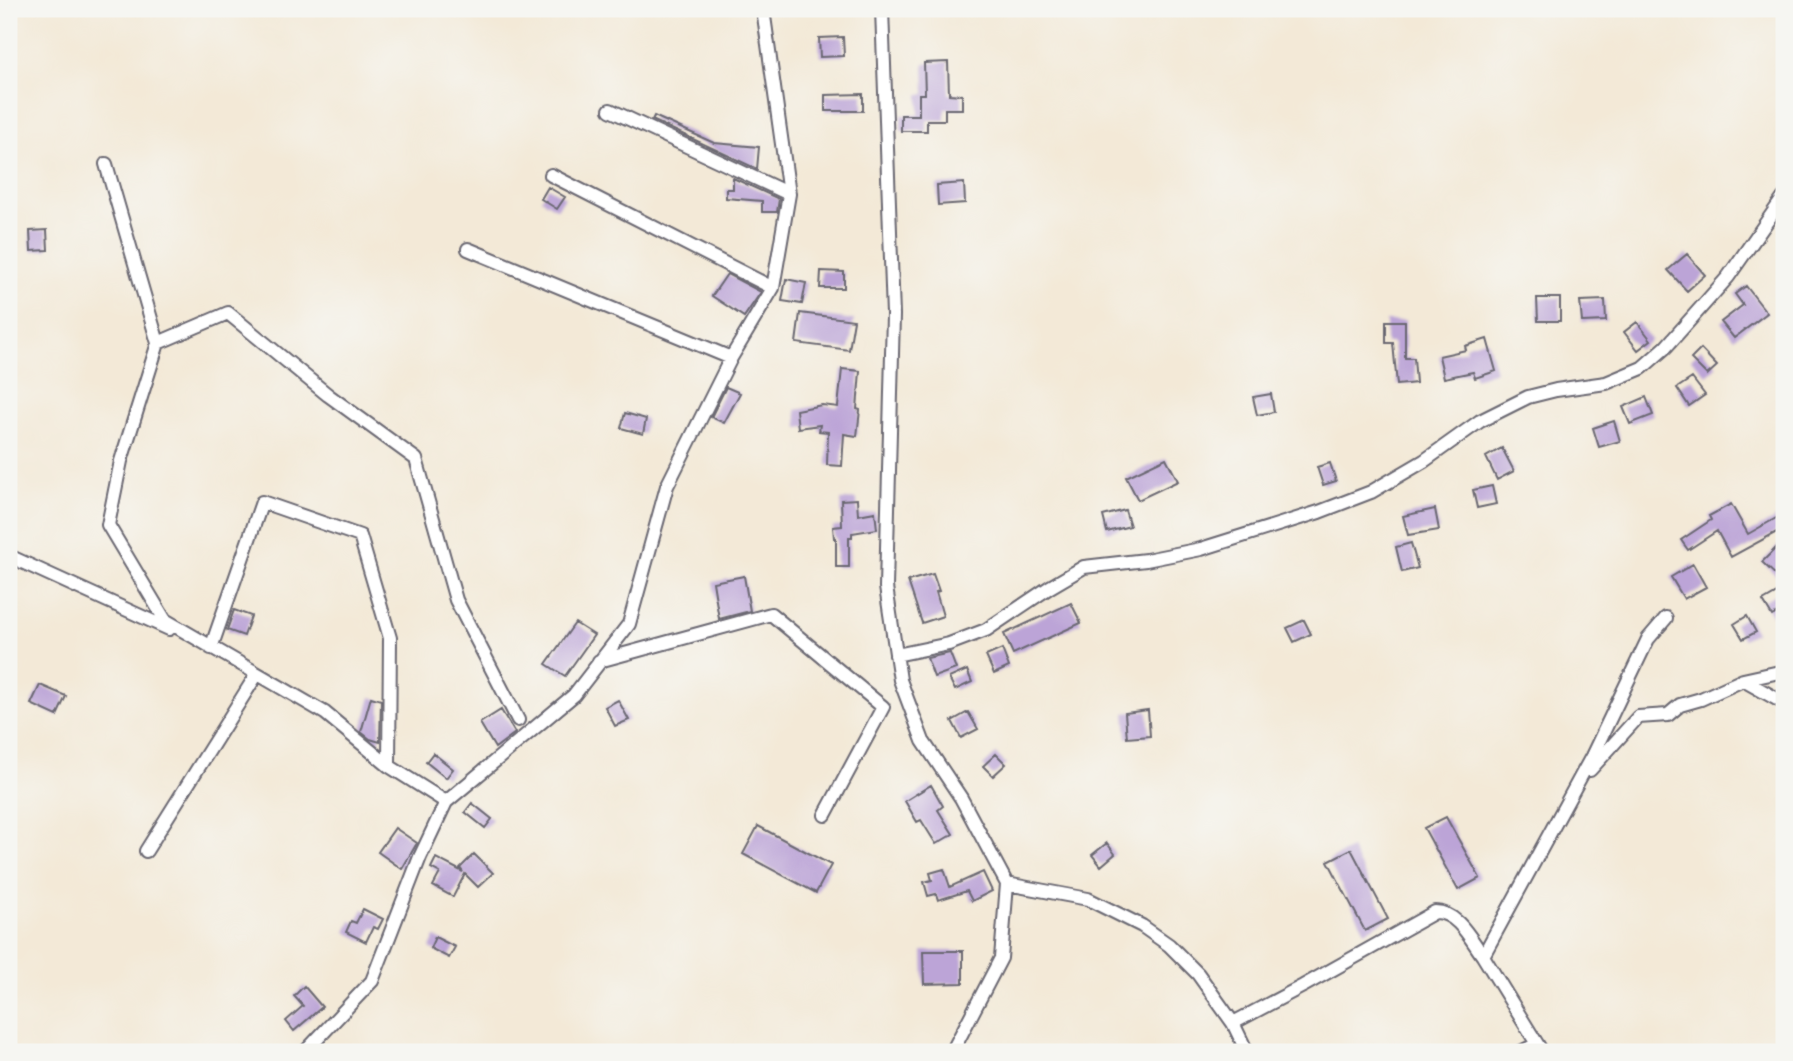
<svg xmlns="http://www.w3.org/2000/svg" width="1793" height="1061" font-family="'IM FELL Double Pica',serif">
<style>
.building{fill:#bca4d7}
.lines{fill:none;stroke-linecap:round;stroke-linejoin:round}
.minor-casing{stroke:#6b6872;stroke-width:16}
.minor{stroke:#fff;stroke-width:12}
</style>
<rect width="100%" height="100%" fill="#f6f6f2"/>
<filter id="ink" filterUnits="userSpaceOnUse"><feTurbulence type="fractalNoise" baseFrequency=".0143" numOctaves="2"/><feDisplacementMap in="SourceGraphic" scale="14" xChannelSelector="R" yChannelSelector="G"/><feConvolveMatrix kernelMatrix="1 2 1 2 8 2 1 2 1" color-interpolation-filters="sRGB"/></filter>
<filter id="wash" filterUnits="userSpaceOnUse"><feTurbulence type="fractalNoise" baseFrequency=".00686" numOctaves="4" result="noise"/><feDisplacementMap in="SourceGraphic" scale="28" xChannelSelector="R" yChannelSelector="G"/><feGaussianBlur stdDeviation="1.57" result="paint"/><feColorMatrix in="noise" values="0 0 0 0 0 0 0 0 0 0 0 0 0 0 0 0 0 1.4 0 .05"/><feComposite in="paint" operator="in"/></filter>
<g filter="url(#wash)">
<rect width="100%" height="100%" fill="#f3e9d7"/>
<g id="blocks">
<path class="building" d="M843,37L844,56L820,57L819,38Z
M948,62L949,94L962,95V109H945V120H927V131H901V115H919V94H925L924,63Z
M863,94V111H825V95Z
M654,116L714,143L759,147L757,169L652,120Z
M733,178L779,199L777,212H762V201L726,198V189H733Z
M964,183L965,203L938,205L937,185Z
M548,187L565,197L557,209L541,199Z
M47,230L48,250L31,251L30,231Z
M1687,254L1705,275L1687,291L1668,270Z
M821,271L844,272V288H820Z
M727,274L761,292L744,317L712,296Z
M786,279L806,283L802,304L782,301Z
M1746,286L1767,313L1734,338L1721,322L1743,305L1735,294Z
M1537,298H1560V321H1538Z
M1605,300L1606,321L1582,322L1580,301Z
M800,313L854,320L849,350L796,343Z
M1386,321H1405V358H1414L1416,383L1397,385L1393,343H1386Z
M1637,322L1651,340L1638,350L1624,332Z
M1487,339L1496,371L1475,378L1473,372L1444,378L1439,356L1466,350L1465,346Z
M1701,349L1717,366L1707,375L1691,359Z
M842,369L860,371L857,409L860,410L857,436L844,434L842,466L827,465L828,432L819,431L820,425L798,428L796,410L822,405L838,407Z
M1692,378L1705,395L1689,406L1677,388Z
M726,387L740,393L724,423L711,417Z
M1271,394L1274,412L1257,415L1253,397Z
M1646,397L1653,415L1630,424L1623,407Z
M625,413L646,419L643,434L621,428Z
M1614,421L1620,441L1599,447L1593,428Z
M1502,448L1514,471L1497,480L1486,457Z
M1166,458L1178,481L1138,500L1126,477Z
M1330,463L1336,481L1323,485L1317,467Z
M1492,486L1496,504L1477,508L1473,490Z
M857,499L858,515L875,512L877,529L852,533V537H849V567H836V538H834L833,527L842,526L841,500Z
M1731,504L1748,534L1778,517L1784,528L1731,557L1717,531L1688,550L1681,540L1711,520L1709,516Z
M1435,509L1439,530L1408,535L1403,516Z
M1125,510L1130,526L1107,532L1103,516Z
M1784,540V583L1762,562Z
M1411,543L1418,568L1402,572L1396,547Z
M1693,564L1706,587L1684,599L1671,577Z
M933,574L939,591L936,592L943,616L922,623L908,581Z
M744,576L750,611L719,619L713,582Z
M1777,593L1784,609L1772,616L1763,601Z
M1071,603L1081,623L1013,654L1004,634Z
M234,610L251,616L244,636L227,630Z
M1747,616L1756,632L1743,639L1734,624Z
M1304,620L1311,634L1294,642L1287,628Z
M575,623L594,635L565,676L546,664Z
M1002,649L1009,667L994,674L986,656Z
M950,653L956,669L934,677L927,658Z
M967,670L972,682L955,690L949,678Z
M40,685L66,696L57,716L31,704Z
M371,697L381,700L380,742L370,739L361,732Z
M618,700L629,720L615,726L605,707Z
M501,710L515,733L495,748L480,723Z
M1148,710L1150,736L1127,738L1125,713Z
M968,712L978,729L961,738L952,721Z
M433,753L453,769L446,778L426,762Z
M996,754L1006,764L993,776L983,766Z
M931,785L943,806L938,810L953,834L936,844L921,820L917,822L905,801Z
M472,803L492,819L485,828L465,812Z
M1446,817L1480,878L1458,890L1424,828Z
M758,826L831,865L816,893L743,854Z
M395,828L417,843L402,869L378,852Z
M1107,843L1115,854L1101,866L1092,855Z
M1351,849L1388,919L1365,931L1328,861Z
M474,854L493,873L478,887L465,874L453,897L433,886L440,873L431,868L436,858L463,872L460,868Z
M944,869L950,887L983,872L992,891L972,901L967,891L938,900L936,894L928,896L924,882L932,880L930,873Z
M363,909L383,919L378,929L373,927L366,942L346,932L351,921L356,923Z
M435,937L455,947L449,958L430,948Z
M923,951H963V983L924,984Z
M304,986L322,1007L294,1031L286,1021L303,1006L294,996Z"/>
</g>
</g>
<g filter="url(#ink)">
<use href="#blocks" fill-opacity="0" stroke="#6b6872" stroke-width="2"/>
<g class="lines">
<g class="minor-casing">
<path id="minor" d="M882,9L893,315L886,587L900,680L923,741L961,798L1007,884L1001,958L952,1052
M610,110L789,194
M106,164L158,343L228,313L328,395L416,459L456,600L518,720
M551,175L773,288
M468,249L731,358
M158,343L121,461L108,525L165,620L325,713L389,766L446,802L420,857L372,981L305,1052
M9,556L169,629
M211,648L262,502L360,536L390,638L389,766
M896,655L949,644L986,630L1050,587L1084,567L1146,560L1201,549L1319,512L1371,492L1424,461L1480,421L1528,397L1556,390L1606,383L1642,368L1666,347L1728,277L1784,197
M599,661L771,614L883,707L825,815
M1743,680L1784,671
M1590,770L1638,717L1668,715L1680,705L1701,699L1743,680L1784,703
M446,802L574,695L629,624L667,486L731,358L773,288L789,194L763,9
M146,851L257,674
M1007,884L1088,899L1142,926L1169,945L1198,974L1233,1023L1303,986L1435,912C1458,912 1471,940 1483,956
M1233,1023L1247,1052
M1521,1052L1537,1044
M1542,1052L1483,956L1592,756L1648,639L1666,618"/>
</g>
<use href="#minor" class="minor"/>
</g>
</g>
<rect width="1793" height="1061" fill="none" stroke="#f6f6f2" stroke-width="35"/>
</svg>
